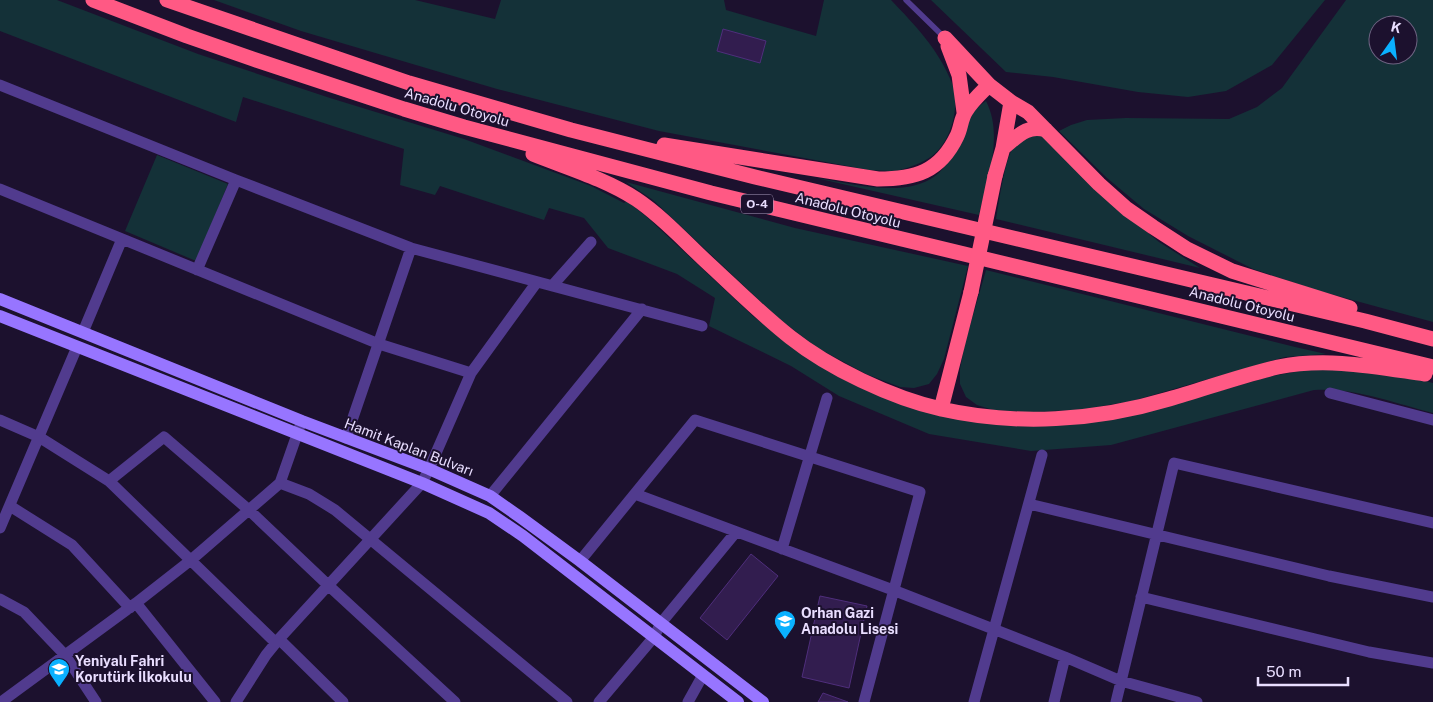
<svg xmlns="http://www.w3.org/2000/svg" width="1433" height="702" font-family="'Public Sans',sans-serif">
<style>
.green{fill:#143138;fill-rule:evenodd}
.building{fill:#321d4f;stroke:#4f2e7c}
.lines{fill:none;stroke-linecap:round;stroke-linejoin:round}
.lane{stroke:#513b8e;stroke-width:5.5}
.street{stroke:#513b8e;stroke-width:11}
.secondary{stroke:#9775ff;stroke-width:12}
.highway{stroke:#ff5984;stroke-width:15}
.highway-bridge{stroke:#ff5984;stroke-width:15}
.labels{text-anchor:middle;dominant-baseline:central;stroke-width:4;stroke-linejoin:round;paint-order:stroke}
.shield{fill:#1c112e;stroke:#aca0c0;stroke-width:1}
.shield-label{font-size:12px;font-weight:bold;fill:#e9deff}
.street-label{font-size:14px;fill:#e9deff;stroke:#1c112e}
.poi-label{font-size:14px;font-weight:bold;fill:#e9deff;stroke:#1c112e;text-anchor:start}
</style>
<rect width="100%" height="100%" fill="#1c112e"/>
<path class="green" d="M0,0H57L198,54L330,98L464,139L591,186L624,203L627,201L648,218L754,317L791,345L936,413L1153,410L1272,376L1317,368L1399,374L1433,383V413C1395,403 1353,387 1314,390L1111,445L1031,451L929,434L839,396L791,366L709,326L715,298L677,274L608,248L584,218L549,208L544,220L440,186L435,195L400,185L404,149L243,97L236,122L0,31Z
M214,0H415L495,19L501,0H724L726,10L816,36L824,0H891C915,25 939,50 952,83C961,105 951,142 932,156C922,163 911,167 900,170C891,172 879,170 869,170L659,131L497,89L301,31Z
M931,0H1325L1272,65L1226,91L1188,97L1138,92L1053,77L1006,72Z
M1346,0H1433V322L1316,290L1253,269L1188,236L1144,209L1107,178L1059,131L1071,125L1087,120L1126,118L1229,119L1257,107L1282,88ZM1378,25H1408V55H1378Z
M986,101C1004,136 987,180 979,215L816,178C851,183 904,199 935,176C945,169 950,158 955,148C963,130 969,112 986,101Z
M1034,134L1045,137L1111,202L1159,242L1200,268L996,219C999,203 1005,154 1016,143C1020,139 1029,137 1034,134Z
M157,155L228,184L196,261L125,231Z
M626,182L795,228L968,266L944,359L937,374L929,384L914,388L900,387L866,374L816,347L777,317L653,200Z
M986,270L1295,347L1326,354L1285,357L1132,401L1078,410L1024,412L993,410L977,405L966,397L960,384V369L965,343Z"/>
<path class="building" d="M723,29L766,41L760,63L717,51Z
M751,554L778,576L727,640L700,618Z
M820,596L867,606L849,688L802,677Z
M823,693L848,702H818Z"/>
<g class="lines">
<path class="lane" d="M906,0L945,38"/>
<path class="street" d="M0,85L236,180L411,248L702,326
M0,189L379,344L471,373
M197,270L236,180
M552,286L591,242
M83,332L122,239
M1330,393L1433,420
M0,420L39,437L109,481L276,643
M346,438L411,248
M109,481L164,437L250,511L329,586L455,702
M280,483L309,494L335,510L567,702
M635,494L893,590L1065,657L1121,681L1197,702
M490,496L642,309
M1029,504L1329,576L1433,597
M10,506L72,545L130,608
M0,528L77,347
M782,549L827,398
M580,561L695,420L920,492L864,702
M1141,597L1369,652L1433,663
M0,599L24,612L65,655L96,702
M136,603L215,702
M279,639L343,702
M1,702L136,603L191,560L280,483L300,426
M236,702L266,655L279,639L422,483L429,469L471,373L537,282
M599,702L654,637L661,623L736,532
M688,702L703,675
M974,702L1042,455
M1054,702L1065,657
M1116,702L1174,463L1433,523"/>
<path class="secondary" d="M0,299L302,421L429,469L490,496L520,517L580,561L763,702
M0,316L422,483L489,513L523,536L738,702"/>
<path class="highway" d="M93,0L187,36L253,59L404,109L464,127L711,193L1433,367
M167,0L409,83L571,130L755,177L1365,321L1433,339
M945,38L989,85L1011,102L1028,112L1099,184L1127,209L1153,227L1187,249L1232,271L1350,308
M948,46L959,75L964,112
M664,145L878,179C915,179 940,172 957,136C961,128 961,118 966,111C972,101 981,93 989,85
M1003,148C1017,137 1027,124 1046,130
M533,154C568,168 605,179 636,199C663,217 686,243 710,265C736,289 762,315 790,337C829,368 892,398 941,409C1016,426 1096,421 1169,399C1204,389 1243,375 1278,367C1327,357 1376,367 1425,374
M995,176L1003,148L1011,102
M941,409L971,292"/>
<path class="highway-bridge" d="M971,292L995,176"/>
</g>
<defs>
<g id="school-pin" transform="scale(1.125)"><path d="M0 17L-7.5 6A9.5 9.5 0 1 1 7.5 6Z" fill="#0ab1ff" stroke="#1c112e"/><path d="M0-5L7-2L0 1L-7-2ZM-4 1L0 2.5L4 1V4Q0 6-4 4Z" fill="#fff"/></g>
</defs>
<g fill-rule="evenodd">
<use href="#school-pin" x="785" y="621"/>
<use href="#school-pin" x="59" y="669"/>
</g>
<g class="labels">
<rect class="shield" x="741" y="194.5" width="32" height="19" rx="4"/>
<g class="shield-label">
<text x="757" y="204">O-4</text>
</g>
<g class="street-label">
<text transform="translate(457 107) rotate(16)">Anadolu Otoyolu</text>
<text transform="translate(848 210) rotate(14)">Anadolu Otoyolu</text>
<text transform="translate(1242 304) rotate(14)">Anadolu Otoyolu</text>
<text transform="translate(409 447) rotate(21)">Hamit Kaplan Bulvarı</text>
</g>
<g class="poi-label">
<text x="801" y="613">Orhan Gazi<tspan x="801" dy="16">Anadolu Lisesi</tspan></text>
<text x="75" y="661">Yeniyalı Fahri<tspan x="75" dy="16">Korutürk İlkokulu</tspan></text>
</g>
</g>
<g transform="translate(1393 40) rotate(14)"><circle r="24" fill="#1c112e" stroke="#6e6382"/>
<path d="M0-4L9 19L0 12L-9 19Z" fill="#0ab1ff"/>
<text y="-8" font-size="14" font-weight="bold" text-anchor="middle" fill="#e9deff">K</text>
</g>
<path d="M1258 677v8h90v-8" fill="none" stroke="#e9deff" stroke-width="2.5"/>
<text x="1266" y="677" font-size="15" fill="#e9deff" stroke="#1c112e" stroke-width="4" paint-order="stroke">50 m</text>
</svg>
